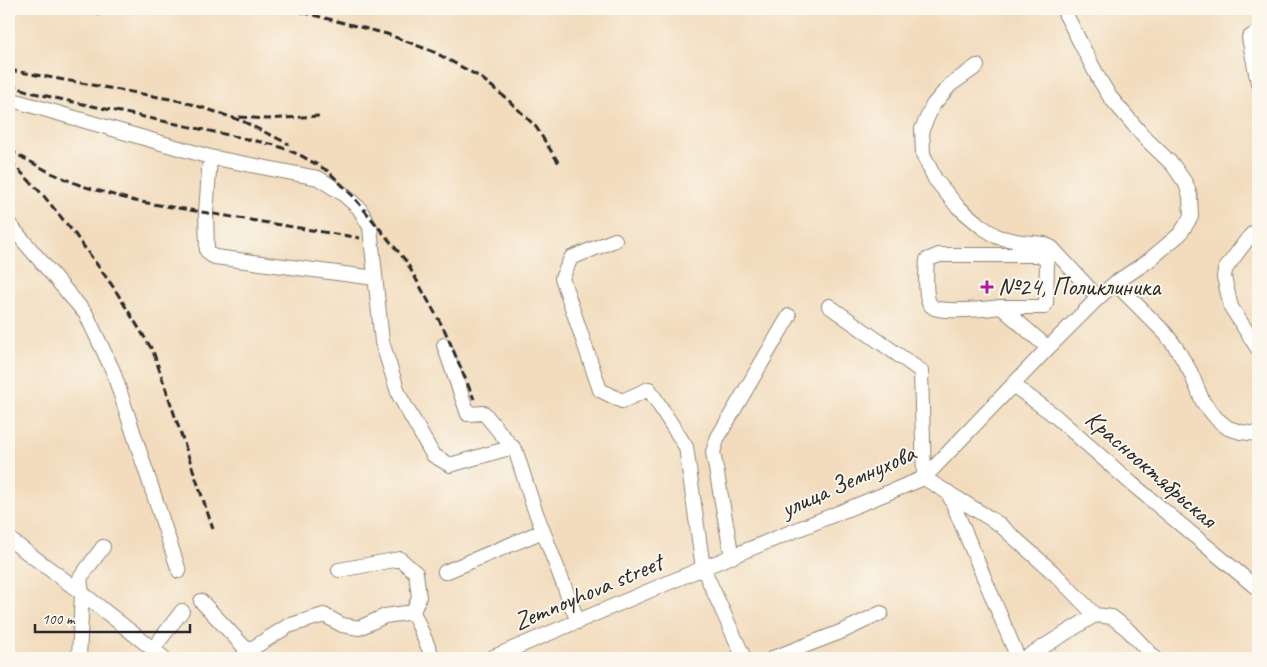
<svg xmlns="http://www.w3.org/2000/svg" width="1267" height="667" font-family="Caveat,sans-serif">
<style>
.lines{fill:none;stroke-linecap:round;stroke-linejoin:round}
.minor-casing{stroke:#8e8474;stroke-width:16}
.minor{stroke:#fff;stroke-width:14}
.rail{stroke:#2b2b2b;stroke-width:3;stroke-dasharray:8 4;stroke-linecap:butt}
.poi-dot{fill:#b5179e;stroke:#fbf7ec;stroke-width:2}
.labels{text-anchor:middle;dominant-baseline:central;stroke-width:4;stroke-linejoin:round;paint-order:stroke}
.poi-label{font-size:25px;fill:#2b2b2b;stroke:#fbf7ec;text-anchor:start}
.street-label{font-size:25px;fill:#2b2b2b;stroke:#fbf7ec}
</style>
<rect width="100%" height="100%" fill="#fbf7ec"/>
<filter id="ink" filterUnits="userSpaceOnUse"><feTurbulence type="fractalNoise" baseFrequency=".02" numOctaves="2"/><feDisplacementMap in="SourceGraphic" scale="10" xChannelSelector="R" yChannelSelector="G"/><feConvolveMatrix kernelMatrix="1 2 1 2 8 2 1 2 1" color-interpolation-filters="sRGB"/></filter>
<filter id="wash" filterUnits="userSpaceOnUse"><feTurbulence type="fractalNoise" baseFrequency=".0096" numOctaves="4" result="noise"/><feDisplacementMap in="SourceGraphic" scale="20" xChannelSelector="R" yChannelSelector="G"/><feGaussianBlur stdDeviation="1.12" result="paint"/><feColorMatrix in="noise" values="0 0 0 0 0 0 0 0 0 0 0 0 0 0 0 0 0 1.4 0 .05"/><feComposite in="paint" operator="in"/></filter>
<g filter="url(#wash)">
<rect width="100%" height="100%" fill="#f2dcbd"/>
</g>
<g filter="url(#ink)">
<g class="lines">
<g class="minor-casing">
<path id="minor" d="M1258,32L1253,35L1249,38L1258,83
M977,66L950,85L933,105L922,129L923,154L935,179L957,206L982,227L998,237L1021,242L1044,244L1052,248L1098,298
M9,99L210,157L318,178L342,193L359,208L370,227L382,342L399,395L433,455L450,465L513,447
M210,157L206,213L207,251L211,255L215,257L375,278
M9,224L86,314L113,371L179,571
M1258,230L1252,234L1246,241L1229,264L1225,270L1224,277L1231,307L1258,349
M615,240L571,258L562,278L600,390L622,401L649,389L686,447L703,568L744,658
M1115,283L1165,333L1175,346L1190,371L1203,402L1217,419L1228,428L1241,432L1258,434
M829,306L921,371L924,478L999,524L1056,575L1095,615L1112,617L1127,629L1155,658
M1001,307H1044L1046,303L1047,263C1045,257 1042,256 1037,255H939L927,260C926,270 925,294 929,303C931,306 935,309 938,309C955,312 984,309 1001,307L1048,348
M444,345L468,414L484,413L516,452L533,505L578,622
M1013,385L1054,415L1131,483L1258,589
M948,492L1018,658
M9,539L82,593L164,658
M732,557L713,452L718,437L789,316
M339,570L400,559L416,573L419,597L413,612
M445,572L543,531
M201,601L248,651
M153,649L182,611
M79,658L82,593L80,578L103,547
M241,658L248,651L288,626L324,615L342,625L359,628L385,616L413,612L433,658
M491,658L703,568L924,478L1048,348L1098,298L1115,283L1148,261L1180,234L1191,217L1190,196L1186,184L1173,165L1145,138L1110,97L1099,79L1063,9
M773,658L843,631L881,613
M1025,658L1095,615"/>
</g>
<use href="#minor" class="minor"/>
<path class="rail" d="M73,9L101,14
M290,9L387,34L434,52L480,77L506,98L523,114L536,127L560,165
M9,70L181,101L210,110L242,121L289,144
M9,85L34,93L64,100L275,145L300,155L328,171L352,195L406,261L445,331L474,399
M239,117L267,119L319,116
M9,150L51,173L82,186L135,201L360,238
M9,162L17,168L43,195L74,233L114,288L153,351L213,529"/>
</g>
</g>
<path class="poi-dot" d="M984.5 279.5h5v5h5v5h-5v5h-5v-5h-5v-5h5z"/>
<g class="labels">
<g class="poi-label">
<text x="998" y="287">№24, Поликлиника</text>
</g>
<g class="street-label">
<text transform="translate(1151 469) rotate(41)">Краснооктябрьская</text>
<text transform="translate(848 481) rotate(-24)">улица Земнухова</text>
<text transform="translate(588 592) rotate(-23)">Zemnoyhova street</text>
</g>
</g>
<rect width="1267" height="667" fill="none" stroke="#fbf7ec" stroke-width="30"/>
<path d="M35 624v8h155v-8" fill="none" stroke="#2b2b2b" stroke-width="2.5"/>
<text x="42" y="624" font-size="15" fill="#2b2b2b" stroke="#fbf7ec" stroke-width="4" paint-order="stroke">100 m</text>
</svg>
